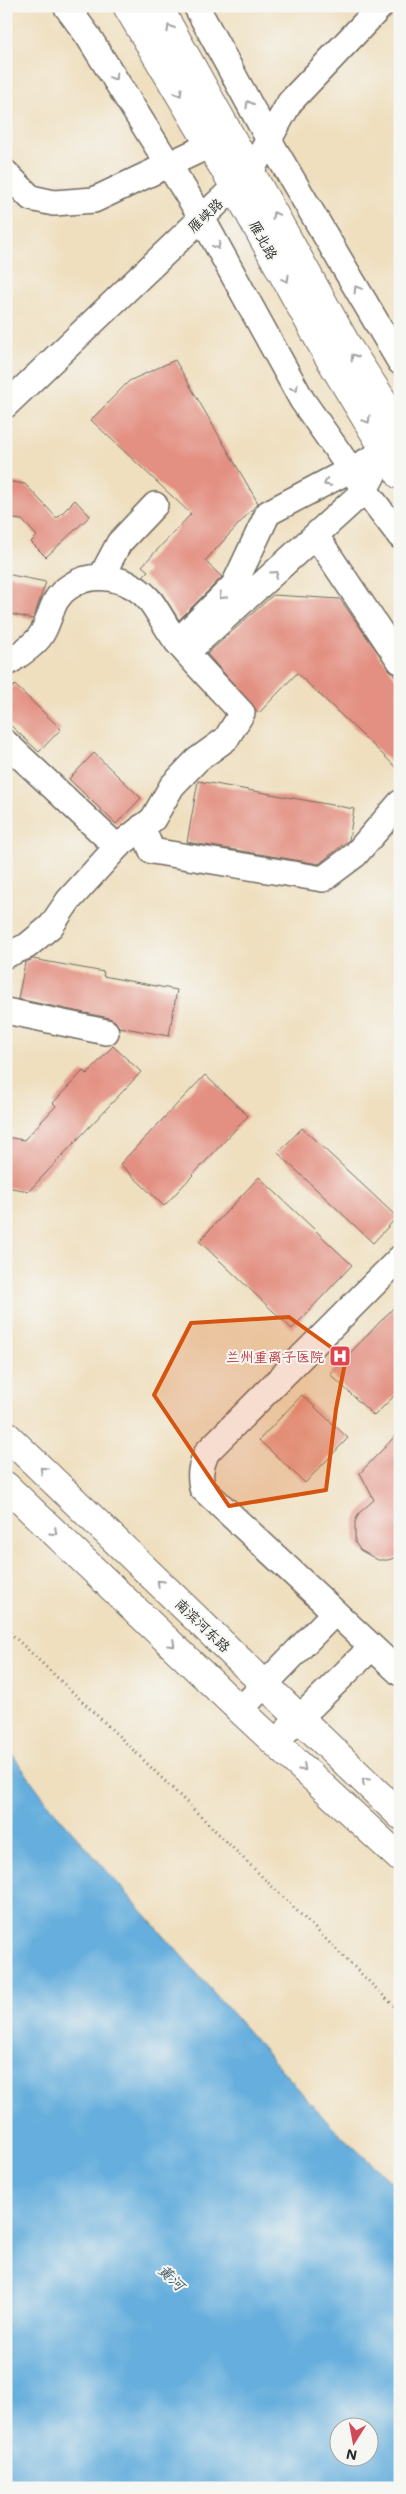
<svg xmlns="http://www.w3.org/2000/svg" width="406" height="2494" font-family="Mali,'LXGW WenKai TC',sans-serif">
<style>
.water{fill:#65aedd;stroke:#486c84;fill-rule:evenodd}
.building{fill:#e38f81}
.lines{fill:none;stroke-linecap:round;stroke-linejoin:round}
.minor-casing{stroke:#706a5f;stroke-width:28}
.major-casing{stroke:#706a5f;stroke-width:30}
.path{stroke:#706a5f;stroke-width:3;stroke-dasharray:1 4;stroke-linecap:butt}
.minor{stroke:#fff;stroke-width:25}
.major{stroke:#fff;stroke-width:28}
.oneway{stroke:#a0a0a0}
.marked{fill:#d5540f;fill-opacity:0.2;stroke:#d5540f;stroke-width:4;stroke-linejoin:round}
.labels{text-anchor:middle;dominant-baseline:central;stroke-width:4;stroke-linejoin:round;paint-order:stroke}
.street-label{font-size:14px;fill:#2b2b2b;stroke:#f6f6f2}
.health-label{font-size:14px;fill:#be3a42;stroke:#f6f6f2;text-anchor:end}
.water-label{font-size:15px;font-style:italic;fill:#3f5969;stroke:#f6f6f2}
</style>
<rect width="100%" height="100%" fill="#f6f6f2"/>
<filter id="ink" filterUnits="userSpaceOnUse"><feTurbulence type="fractalNoise" baseFrequency=".02" numOctaves="2"/><feDisplacementMap in="SourceGraphic" scale="10" xChannelSelector="R" yChannelSelector="G"/><feConvolveMatrix kernelMatrix="1 2 1 2 8 2 1 2 1" color-interpolation-filters="sRGB"/></filter>
<filter id="wash" filterUnits="userSpaceOnUse"><feTurbulence type="fractalNoise" baseFrequency=".0096" numOctaves="4" result="noise"/><feDisplacementMap in="SourceGraphic" scale="20" xChannelSelector="R" yChannelSelector="G"/><feGaussianBlur stdDeviation="1.12" result="paint"/><feColorMatrix in="noise" values="0 0 0 0 0 0 0 0 0 0 0 0 0 0 0 0 0 1.4 0 .05"/><feComposite in="paint" operator="in"/></filter>
<g filter="url(#wash)">
<rect width="100%" height="100%" fill="#efdfbf"/>
<path class="water" d="M6,1746L49,1805L331,2126L400,2190V2488H6ZM338,2426H368V2456H338Z"/>
<g id="blocks">
<path class="building" d="M175,360L258,503L205,561L222,577L179,620L161,592L143,576L148,571L142,566L191,514L91,420L129,381Z
M6,481L25,484L57,518L75,500L90,516L46,557L31,542L37,536L22,520L6,518Z
M6,574L46,582L33,619L6,613Z
M273,595L340,599L400,684V771L297,673L259,713L207,654Z
M15,685L61,729L39,752L6,721V694Z
M94,753L141,798L116,824L69,779Z
M198,781L354,809L349,840L319,864L187,842Z
M33,959L104,972L103,976L177,990L169,1036L119,1027L115,1021L109,1018L18,999L25,963Z
M113,1046L141,1072L29,1191L6,1187V1137L24,1140L56,1106L53,1103L83,1071L87,1074Z
M205,1075L248,1116L164,1206L120,1164Z
M302,1128L397,1217L373,1243L278,1153Z
M259,1177L352,1265L292,1329L199,1241Z
M400,1301V1390L374,1416L330,1374Z
M302,1395L348,1438L305,1483L259,1440Z
M400,1431V1556L388,1560H378L360,1550L355,1542V1522L359,1513L374,1500L360,1473Z"/>
</g>
</g>
<g filter="url(#ink)">
<use href="#blocks" fill-opacity="0" stroke="#706a5f" stroke-width="1"/>
<g class="lines">
<g class="minor-casing">
<path id="minor" d="M66,6L88,36L202,218L302,400L365,490L400,536
M196,6L269,140L400,362
M6,173L31,198L54,203L94,200L210,145
M6,405L251,171L290,102L381,6
M316,536L400,661
M101,577L119,543L155,505
M177,642L234,585L268,513L386,451
M196,644L365,490L373,475
M6,664C17,656 34,646 41,635C52,618 50,599 69,587C94,569 132,578 151,602C160,614 167,630 178,643C198,667 221,690 242,713L226,739L197,760L172,786L153,819L117,847L68,901L51,926L27,946L6,955
M6,743L117,847
M142,827L152,851L323,879L355,855L400,803
M6,1011L106,1032
M400,1258L207,1452C201,1465 199,1474 202,1488L400,1673
M240,1710L335,1612
M275,1742L372,1647"/>
</g>
<g class="major-casing">
<path id="major" d="M127,6L235,187L328,356L400,475
M158,6L349,349L400,427
M6,1435L400,1815
M6,1486L240,1710L400,1858"/>
</g>
<path class="path" d="M6,1629L123,1740L400,2012"/>
<use href="#minor" class="minor"/>
<use href="#major" class="major"/>
</g>
<defs><path id="oneway-chevron" d="M-2-3.5L2.5 0L-2 3.5" fill="none" stroke-width="1.6" stroke-linecap="round" stroke-linejoin="round" transform="scale(1.25)"/></defs>
<g class="oneway">
<use href="#oneway-chevron" transform="translate(170 28) rotate(-119)"/>
<use href="#oneway-chevron" transform="translate(114 77) rotate(58)"/>
<use href="#oneway-chevron" transform="translate(179 93) rotate(59)"/>
<use href="#oneway-chevron" transform="translate(249 104) rotate(-119)"/>
<use href="#oneway-chevron" transform="translate(275 215) rotate(-119)"/>
<use href="#oneway-chevron" transform="translate(217 246) rotate(61)"/>
<use href="#oneway-chevron" transform="translate(286 279) rotate(61)"/>
<use href="#oneway-chevron" transform="translate(357 289) rotate(-121)"/>
<use href="#oneway-chevron" transform="translate(354 357) rotate(-123)"/>
<use href="#oneway-chevron" transform="translate(295 388) rotate(61)"/>
<use href="#oneway-chevron" transform="translate(367 420) rotate(59)"/>
<use href="#oneway-chevron" transform="translate(327 483) rotate(153)"/>
<use href="#oneway-chevron" transform="translate(275 574) rotate(-42)"/>
<use href="#oneway-chevron" transform="translate(222 596) rotate(135)"/>
<use href="#oneway-chevron" transform="translate(43 1470) rotate(-136)"/>
<use href="#oneway-chevron" transform="translate(54 1532) rotate(44)"/>
<use href="#oneway-chevron" transform="translate(160 1583) rotate(-136)"/>
<use href="#oneway-chevron" transform="translate(172 1644) rotate(44)"/>
<use href="#oneway-chevron" transform="translate(303 1768) rotate(43)"/>
<use href="#oneway-chevron" transform="translate(365 1781) rotate(-136)"/>
</g>
</g>
<path class="marked" d="M289,1317L346,1358L336,1409L326,1490L229,1506L154,1395L191,1323Z"/>
<defs>
<g id="hospital-square" transform="scale(1.125)"><rect x="-9" y="-9" width="18" height="18" rx="4" fill="#e0444e" stroke="#f6f6f2"/><path d="M-5-5h3v3.5h4V-5h3V5h-3V1.5h-4V5h-3Z" fill="#fff"/></g>
</defs>
<g fill-rule="evenodd">
<use href="#hospital-square" x="340" y="1356"/>
</g>
<g class="labels">
<g class="street-label">
<text transform="translate(205 215) rotate(-43)">雁峡路</text>
<text transform="translate(264 240) rotate(61)">雁北路</text>
<text transform="translate(203 1625) rotate(44)">南滨河东路</text>
</g>
<g class="health-label">
<text x="324" y="1356">兰州重离子医院</text>
</g>
<g class="water-label">
<text transform="translate(172 2277) rotate(44)">黄河</text>
</g>
</g>
<rect width="406" height="2494" fill="none" stroke="#f6f6f2" stroke-width="25"/>
<g transform="translate(354 2442) rotate(191)"><circle r="24" fill="#f6f6f2" stroke="#a5a5a2"/>
<path d="M0-4L9 19L0 12L-9 19Z" fill="#d1495b"/>
<text y="-8" font-size="14" font-weight="bold" text-anchor="middle" fill="#2b2b2b">N</text>
</g>
</svg>
